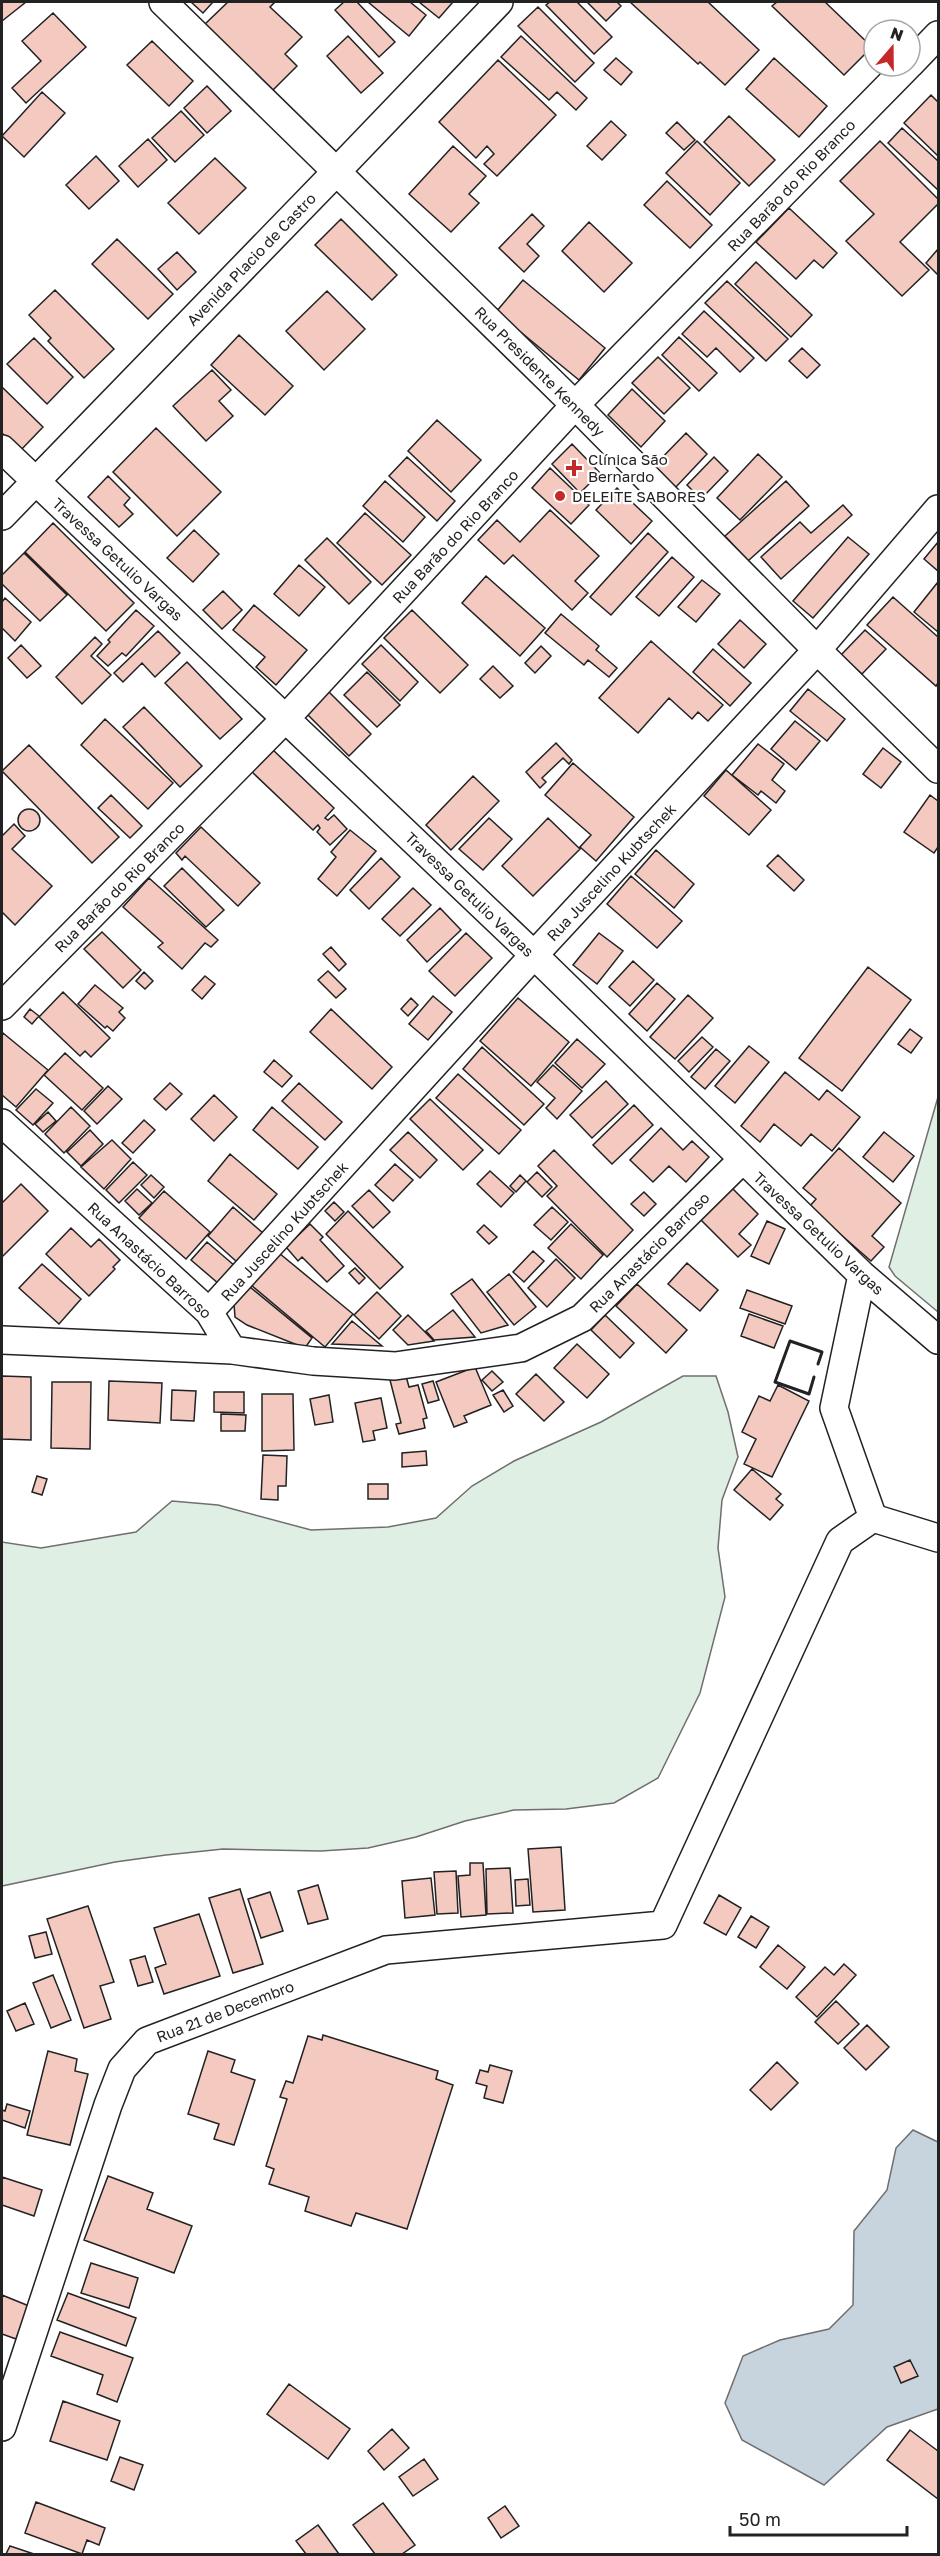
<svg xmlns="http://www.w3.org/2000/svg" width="940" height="2556" font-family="'Golos Text',sans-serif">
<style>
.green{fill:#e0efe3;stroke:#6f6f6f;stroke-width:1.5}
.water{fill:#c7d3dd;stroke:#6f6f6f;stroke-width:1.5}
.building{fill:#f3c9c0;stroke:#222;stroke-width:1.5}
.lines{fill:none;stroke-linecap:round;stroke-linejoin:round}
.minor-casing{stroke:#222;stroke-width:30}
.minor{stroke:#fff;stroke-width:27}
.wall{stroke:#222;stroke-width:3}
.poi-dot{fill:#c62828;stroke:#fff;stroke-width:2}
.labels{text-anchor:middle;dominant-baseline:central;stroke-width:4.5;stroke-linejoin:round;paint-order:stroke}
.street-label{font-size:15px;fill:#222;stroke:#fff}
.poi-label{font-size:15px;fill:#222;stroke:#fff;text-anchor:start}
</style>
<rect width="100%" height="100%" fill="#fff"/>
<path class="green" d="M938,1097V1312L895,1276L889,1267Z
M683,1376H716L728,1412L738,1457L722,1500L718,1548L725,1597L700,1693L658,1778L614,1803L566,1809L514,1810L465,1821L416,1837L368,1848L321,1851L223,1849L166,1855L115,1862L2,1886V1542L41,1548L136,1532L172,1501L218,1505L311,1530L388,1527L436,1518L472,1486L514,1461L601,1422Z"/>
<path class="water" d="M913,2130L938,2142V2409L887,2427L824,2485L742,2440L725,2403L743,2356L780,2340L829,2329L853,2305L854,2231L887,2190L896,2148Z"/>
<path class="building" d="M2,2H26L2,21Z
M191,2H213L203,13Z
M228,2H275L270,7L302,37L285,54L297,66L272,91L204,25Z
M344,2H357L395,42L379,57L335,10Z
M368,2H410L426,15L409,36Z
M419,2H453L439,18Z
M550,2H577L612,37L594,54L546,5Z
M587,2H617L621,6L606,21Z
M630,2H708L759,50L725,85L700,62L698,64Z
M777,2H825L872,47L844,75L772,6Z
M538,7L594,63L575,82L518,26Z
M53,13L86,47L26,103L12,88L41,61L22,41Z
M348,36L383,73L361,93L327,56Z
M521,36L587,98L576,110L557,92L549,100L501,57Z
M152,41L193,81L169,106L127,65Z
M616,58L632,72L621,85L604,70Z
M774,58L827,106L799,137L746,89Z
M498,60L556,115L497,176L484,164L494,154L487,146L476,158L439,122Z
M207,86L231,111L207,133L184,108Z
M42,92L65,113L24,157L2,136Z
M931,95L938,102V156L904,123Z
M181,111L204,135L175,162L152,138Z
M729,116L775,160L749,186L704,142Z
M611,121L626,135L602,160L587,146Z
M677,122L695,140L684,150L666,133Z
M902,128L938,161V190L888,143Z
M148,139L167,160L138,187L119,166Z
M697,141L740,183L710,215L666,173Z
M880,141L938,199V204L900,242L929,270L902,296L846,241L874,214L840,181Z
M453,146L486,176L469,194L479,203L451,232L409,194Z
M96,156L119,181L89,209L66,185Z
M215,158L246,188L199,234L168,203Z
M667,181L712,225L690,248L644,205Z
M789,208L837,253L823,268L814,260L796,279L756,242Z
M532,214L544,226L527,244L539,256L524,272L499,248Z
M341,219L397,275L372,300L315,245Z
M589,222L632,263L604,292L562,251Z
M117,239L173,294L148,319L92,264Z
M938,249V275L926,263Z
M177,252L196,272L177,290L158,269Z
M756,262L812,315L791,337L735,284Z
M523,280L605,348L579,380L496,312Z
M727,281L788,339L766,361L705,303Z
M55,290L114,349L84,378L48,341L51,338L29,315Z
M327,291L365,329L324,370L286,331Z
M704,311L754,358L740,372L716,348L707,357L682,334Z
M239,335L293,386L265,415L211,365Z
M679,337L717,373L699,391L662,355Z
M34,338L73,377L47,404L7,364Z
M802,348L820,365L807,378L789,361Z
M658,357L690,388L664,414L632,383Z
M212,370L231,390L219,401L233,416L206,441L173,406Z
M2,387L43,427L20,451L2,433Z
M632,389L665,421L641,447L608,415Z
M437,420L481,460L451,492L408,451Z
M156,428L221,492L177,536L113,472Z
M686,433L707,454L675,488L653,467Z
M572,444L600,473L580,493L552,464Z
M758,454L782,477L740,520L717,498Z
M407,457L455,501L437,521L389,476Z
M714,457L728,471L701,499L687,485Z
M550,468L589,505L571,524L532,488Z
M108,476L130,498L124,505L133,514L119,527L88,497Z
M385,481L425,517L403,542L363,506Z
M786,481L809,506L748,561L725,536Z
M617,488L652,521L631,544L596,510Z
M843,505L852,515L781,579L761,557L800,522L811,533Z
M550,510L599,556L575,581L588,593L572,610L513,555L504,564L478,540L497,520L520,542Z
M365,513L411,555L382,585L337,543Z
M53,523L134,603L106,631L25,552Z
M194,530L219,554L193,582L167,558Z
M648,533L668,552L611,615L590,597Z
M848,537L869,554L813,618L793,601Z
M327,538L371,582L349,604L305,560Z
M938,542V571L924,559Z
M24,553L67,595L40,621L2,584V575Z
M672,557L694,577L659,616L636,597Z
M299,565L325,587L299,616L274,594Z
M486,576L545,628L520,656L462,603Z
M702,580L720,594L696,622L678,607Z
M938,582V632L914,612Z
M223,591L242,610L222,629L203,610Z
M893,597L938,637V683L936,686L867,625Z
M5,598L31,622L15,641L2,628V602Z
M254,605L307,650L276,685L256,667L265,657L233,630Z
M136,610L154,626L126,656L122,653L108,666L97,656L110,642L108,640Z
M412,610L468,665L440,693L384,638Z
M561,614L599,646L596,650L617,668L609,677L588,660L584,665L545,633Z
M740,620L766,644L744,668L718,644Z
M865,630L886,649L862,674L841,655Z
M158,631L180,653L155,677L142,663L123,682L114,673Z
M95,637L102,644L91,656L111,675L82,704L56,677Z
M651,641L723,705L708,721L698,712L692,719L669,698L638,733L599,698Z
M21,645L41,666L27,678L8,658Z
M381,645L418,682L400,701L362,664Z
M541,646L551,656L535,673L525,663Z
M713,649L751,683L730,706L693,672Z
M187,662L242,719L220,739L165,683Z
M493,666L513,686L500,698L480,679Z
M367,672L400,705L377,727L344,695Z
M808,689L845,719L827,741L790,711Z
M328,691L371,734L349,756L306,713Z
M144,707L202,766L180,787L123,727Z
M105,719L173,783L148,809L81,745Z
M795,721L820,741L796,770L771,749Z
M556,743L572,760L569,764L563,758L542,778L546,782L540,788L526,772Z
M758,744L784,764L772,780L785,791L776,803L761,791L758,795L732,775Z
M29,745L119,837L92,863L2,771Z
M883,748L901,762L881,788L863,774Z
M272,749L334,808L325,818L328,820L334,815L347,829L330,845L317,832L320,828L318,825L313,830L251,771Z
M573,763L634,817L596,861L580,847L591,835L545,795Z
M726,770L771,810L749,835L704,796Z
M473,776L499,801L451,850L426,825Z
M111,795L142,826L130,838L98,808Z
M930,795L938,801V847L934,853L904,832Z
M18 820a11 11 0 1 1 22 0a11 11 0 1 1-22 0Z
M489,818L512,839L483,870L459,849Z
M548,818L580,849L533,896L502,866Z
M14,824L25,836L12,849L52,886L15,925L2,912V836Z
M201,827L260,883L238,906L185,856L182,860L176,853Z
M350,830L376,851L337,896L318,879L336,857L331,852Z
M656,850L694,884L674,908L635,874Z
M778,855L804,880L794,891L767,866Z
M381,858L400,877L369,909L350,890Z
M182,868L224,910L206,927L164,886Z
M631,876L682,921L657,948L607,904Z
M149,878L218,940L211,947L205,943L182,969L158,947L163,943L123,907Z
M413,888L431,905L400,936L382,919Z
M440,908L461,930L427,962L407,940Z
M102,932L141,970L123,988L84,949Z
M466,933L492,958L455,996L429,971Z
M599,933L623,951L597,984L573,965Z
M331,947L346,964L339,971L323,954Z
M633,961L654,980L630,1006L609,987Z
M868,967L911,1000L842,1091L799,1058Z
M328,971L346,989L336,998L318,980Z
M144,972L153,981L145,989L136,981Z
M205,976L215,984L202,999L192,990Z
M657,983L675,999L647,1031L629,1014Z
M95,985L123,1008L119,1012L125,1018L113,1031L107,1026L105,1028L78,1004Z
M63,992L110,1038L91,1057L85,1051L80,1056L39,1017Z
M688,995L713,1018L675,1059L650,1037Z
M433,996L452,1012L428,1040L409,1024Z
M411,998L418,1005L408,1016L401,1009Z
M518,998L569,1042L531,1086L480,1041Z
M30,1009L39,1016L32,1024L24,1017Z
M331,1009L392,1067L372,1089L310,1032Z
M910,1029L922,1038L911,1053L898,1044Z
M3,1033L48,1070L16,1107L2,1095V1036Z
M702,1037L713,1047L689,1072L678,1061Z
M577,1039L605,1064L582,1088L555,1063Z
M749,1046L769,1062L735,1103L715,1086Z
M482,1047L544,1104L524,1125L463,1069Z
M716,1049L730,1061L705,1089L691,1077Z
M65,1053L103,1088L82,1110L44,1075Z
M274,1060L292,1076L282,1087L264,1072Z
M553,1065L582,1091L557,1119L546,1108L555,1098L537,1082Z
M785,1072L819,1100L827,1090L860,1117L832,1151L811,1134L801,1146L774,1124L760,1142L741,1126Z
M458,1074L521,1130L499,1154L436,1098Z
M606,1081L628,1104L592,1138L570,1115Z
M170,1083L182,1094L166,1110L154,1099Z
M299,1083L342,1122L325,1140L282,1101Z
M108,1086L122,1099L97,1124L84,1111Z
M36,1089L53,1103L33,1125L16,1110Z
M214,1095L237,1117L214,1141L191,1119Z
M430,1099L483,1150L463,1170L410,1119Z
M634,1105L653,1125L612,1164L593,1145Z
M71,1107L90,1126L64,1153L45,1134Z
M272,1107L318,1147L298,1169L253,1130Z
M48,1112L56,1121L43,1132L35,1124Z
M144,1120L155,1130L133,1153L122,1143Z
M661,1128L683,1150L692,1141L709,1157L686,1182L669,1166L653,1182L630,1160Z
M90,1130L103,1144L81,1166L67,1152Z
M408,1132L437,1160L420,1178L390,1150Z
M884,1132L914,1156L893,1182L863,1157Z
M112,1140L131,1159L104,1189L81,1167Z
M839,1148L901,1203L872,1236L884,1247L871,1261L809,1207L816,1199L803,1188Z
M554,1150L633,1230L607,1257L547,1196L557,1186L538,1166Z
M230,1154L277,1194L254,1220L208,1181Z
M133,1162L147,1175L119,1203L106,1190Z
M395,1164L413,1180L393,1201L375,1185Z
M490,1171L514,1193L501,1207L477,1184Z
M537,1172L552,1187L542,1197L527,1182Z
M151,1175L164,1187L154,1198L141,1185Z
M520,1175L526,1181L516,1192L510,1186Z
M21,1184L48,1211L2,1257V1203Z
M731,1187L758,1214L739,1234L751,1245L738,1257L699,1218Z
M137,1189L152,1203L139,1215L125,1201Z
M369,1190L390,1212L373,1228L352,1206Z
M164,1191L210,1232L186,1259L139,1218Z
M644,1192L656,1204L644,1216L631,1204Z
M334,1202L344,1212L335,1221L325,1211Z
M233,1207L263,1233L237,1262L208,1236Z
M552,1207L568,1222L551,1240L534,1225Z
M348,1211L403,1267L380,1289L326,1234Z
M767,1221L785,1229L769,1264L751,1256Z
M310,1224L323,1237L320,1240L344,1266L327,1282L302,1257L298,1261L286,1247Z
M571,1224L603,1255L581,1279L548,1248Z
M484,1225L497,1237L489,1244L477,1232Z
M71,1228L91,1247L99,1239L120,1260L113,1267L115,1269L89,1296L46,1254Z
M207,1242L235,1266L219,1284L191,1260Z
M533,1251L544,1261L524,1282L513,1272Z
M279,1253L353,1314L325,1347L251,1285Z
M556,1259L575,1278L547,1307L528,1288Z
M687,1263L718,1290L700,1311L668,1284Z
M42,1264L81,1299L59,1324L19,1288Z
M355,1268L365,1278L359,1284L349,1273Z
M509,1274L536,1307L514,1325L487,1292Z
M472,1279L508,1325L481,1333L451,1294Z
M637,1284L687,1330L666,1353L616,1306Z
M250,1287L312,1338L305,1348L247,1325L235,1317L234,1304Z
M747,1290L792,1306L785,1324L740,1308Z
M377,1292L401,1316L379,1339L354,1315Z
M453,1310L475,1337L434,1340L426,1331Z
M749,1314L783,1326L774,1348L741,1336Z
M408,1315L434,1341L408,1345L393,1330Z
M605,1315L634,1343L620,1358L591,1330Z
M352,1321L382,1346L332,1344Z
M577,1344L609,1374L587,1398L554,1368Z
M475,1367L491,1405L464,1416L467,1422L454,1427L436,1382Z
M492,1371L503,1382L492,1391L482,1380Z
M536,1374L564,1402L544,1421L516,1394Z
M2,1376L31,1377V1440L2,1439Z
M406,1376L409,1387L418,1385L427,1418L423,1419L425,1428L399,1434L396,1424L401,1423L390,1380Z
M109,1381L162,1383L160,1423L108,1420Z
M433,1381L439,1400L428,1403L422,1384Z
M52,1382H91L90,1449L51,1448Z
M778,1385L809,1401L772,1477L744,1464L756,1439L742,1432L759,1396L770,1401Z
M172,1390L196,1391L194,1421L171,1420Z
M503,1390L513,1406L504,1412L493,1395Z
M214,1392H244V1413L214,1412Z
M262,1394H293L294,1450L262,1451Z
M329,1395L333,1422L315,1425L310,1399Z
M381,1398L387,1428L373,1431L375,1440L363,1442L355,1403Z
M221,1414L246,1415L245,1431H221Z
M426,1451L427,1465L402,1467V1453Z
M263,1455L287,1456L286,1486H278V1500L261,1499Z
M752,1469L781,1494L776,1499L783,1505L770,1520L734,1490Z
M37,1476L47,1479L42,1495L32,1492Z
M368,1484H388V1499H368Z
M561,1847L565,1910L533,1912L528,1849Z
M470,1863H483L486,1915L461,1917L458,1876L470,1875Z
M510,1868L513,1913L487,1914L486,1869Z
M456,1871L458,1913L437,1914L434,1872Z
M431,1878L435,1915L405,1918L402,1881Z
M528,1879L530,1905L516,1906L515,1880Z
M318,1885L328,1919L308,1924L298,1891Z
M240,1889L263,1964L233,1973L209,1898Z
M270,1892L283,1931L261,1938L248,1899Z
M719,1895L741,1908L726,1935L704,1923Z
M88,1906L114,1982L100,1986L111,2019L84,2028L47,1919Z
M199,1914L220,1976L164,1994L155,1968L166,1964L154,1928Z
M751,1916L769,1927L756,1948L738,1937Z
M46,1932L52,1954L35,1958L29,1936Z
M778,1945L805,1967L787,1989L760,1967Z
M145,1956L153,1982L138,1986L130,1960Z
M844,1964L856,1975L817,2017L796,1997L825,1967L834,1975Z
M53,1975L71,2020L51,2028L33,1983Z
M836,2001L859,2024L838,2044L815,2022Z
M25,2003L34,2024L16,2031L7,2011Z
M867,2025L889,2047L866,2070L844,2048Z
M323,2035L438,2071L436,2079L453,2085L407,2229L356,2213L351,2226L305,2211L309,2197L269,2184L274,2169L266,2166L287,2099L280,2097L286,2081L293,2083L308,2036L322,2040Z
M48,2051L77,2059L75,2071L88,2074L70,2145L27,2135Z
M208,2051L235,2060L231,2072L255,2080L234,2145L214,2139L219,2124L188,2114Z
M777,2062L798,2083L771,2110L750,2090Z
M490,2065L512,2071L503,2103L484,2098L487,2086L476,2083L480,2070L488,2072Z
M7,2104L30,2111L25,2128L2,2120V2110L5,2111Z
M108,2176L153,2193L147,2209L192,2226L174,2273L84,2240Z
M2,2177L42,2190L34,2216L2,2205Z
M91,2263L138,2278L129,2308L81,2293Z
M68,2293L136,2318L126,2346L57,2320Z
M2,2295L29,2306L16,2339L2,2334Z
M60,2332L133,2358L117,2402L97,2394L103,2375L51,2356Z
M910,2360L918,2376L901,2383L894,2367Z
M289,2384L350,2429L328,2459L267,2414Z
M63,2401L120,2421L107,2460L50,2441Z
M392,2429L409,2448L384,2470L368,2451Z
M910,2430L938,2451V2499L887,2460Z
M120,2457L143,2465L134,2490L111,2481Z
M424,2459L438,2479L413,2496L399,2477Z
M36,2502L105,2528L99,2545L87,2540L82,2554L25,2533Z
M383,2503L415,2545L402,2554H375L353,2525Z
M505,2506L519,2526L501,2538L488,2518Z
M318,2525L339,2554H306L296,2541Z
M10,2546L34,2554H6Z"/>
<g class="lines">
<g class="minor-casing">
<path id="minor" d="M163,2L575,405L817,650L938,769
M910,64L938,35
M2,449L534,955L862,1275L938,1340
M2,516L336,172L499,2
M2,1006L286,718L575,405L908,66
M2,1123L209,1312L232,1350L313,1361L395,1366L521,1348L582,1318L742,1160
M862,1275L834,1408L873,1518L938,1538
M209,1312L534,955L817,650L938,509
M2,1340L232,1350
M2,2427L108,2105L122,2069L147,2041L386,1950L663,1925L840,1541L873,1518"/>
</g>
<use href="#minor" class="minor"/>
<path class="wall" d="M814,1377L809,1394L775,1382L790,1341L822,1352L818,1364"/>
</g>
<g class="poi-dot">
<path d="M571 459h6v6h6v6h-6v6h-6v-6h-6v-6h6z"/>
<circle cx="560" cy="496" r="6"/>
</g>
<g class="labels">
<g class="street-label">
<text transform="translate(791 185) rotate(-46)">Rua Barão do Rio Branco</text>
<text transform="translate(251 259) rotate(-46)">Avenida Placio de Castro</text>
<text transform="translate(540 371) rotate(45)">Rua Presidente Kennedy</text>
<text transform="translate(455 536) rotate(-47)">Rua Barão do Rio Branco</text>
<text transform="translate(118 559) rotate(43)">Travessa Getulio Vargas</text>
<text transform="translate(611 872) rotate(-47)">Rua Juscelino Kubtschek</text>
<text transform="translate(119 887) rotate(-45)">Rua Barão do Rio Branco</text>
<text transform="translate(470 894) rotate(44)">Travessa Getulio Vargas</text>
<text transform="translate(284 1231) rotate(-48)">Rua Juscelino Kubtschek</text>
<text transform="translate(819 1233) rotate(43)">Travessa Getulio Vargas</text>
<text transform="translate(649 1252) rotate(-45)">Rua Anastácio Barroso</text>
<text transform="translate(150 1260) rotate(43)">Rua Anastácio Barroso</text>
<text transform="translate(225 2011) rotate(-21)">Rua 21 de Decembro</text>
</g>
<g class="poi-label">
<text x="588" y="459">Clínica São<tspan x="588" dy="17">Bernardo</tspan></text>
<text x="572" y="496">DELEITE SABORES</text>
</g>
</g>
<rect width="940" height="2556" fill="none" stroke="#222222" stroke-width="6"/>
<g transform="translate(892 48) rotate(20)"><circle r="28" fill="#ffffff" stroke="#a7a7a7" stroke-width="1.5"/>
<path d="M0-4.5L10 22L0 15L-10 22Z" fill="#c62828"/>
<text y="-9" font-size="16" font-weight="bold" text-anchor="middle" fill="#222222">N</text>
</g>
<path d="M730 2526v9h177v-9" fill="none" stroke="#222222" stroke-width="3"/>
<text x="739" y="2526" font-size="18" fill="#222222" stroke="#ffffff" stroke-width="4.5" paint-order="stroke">50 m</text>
</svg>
